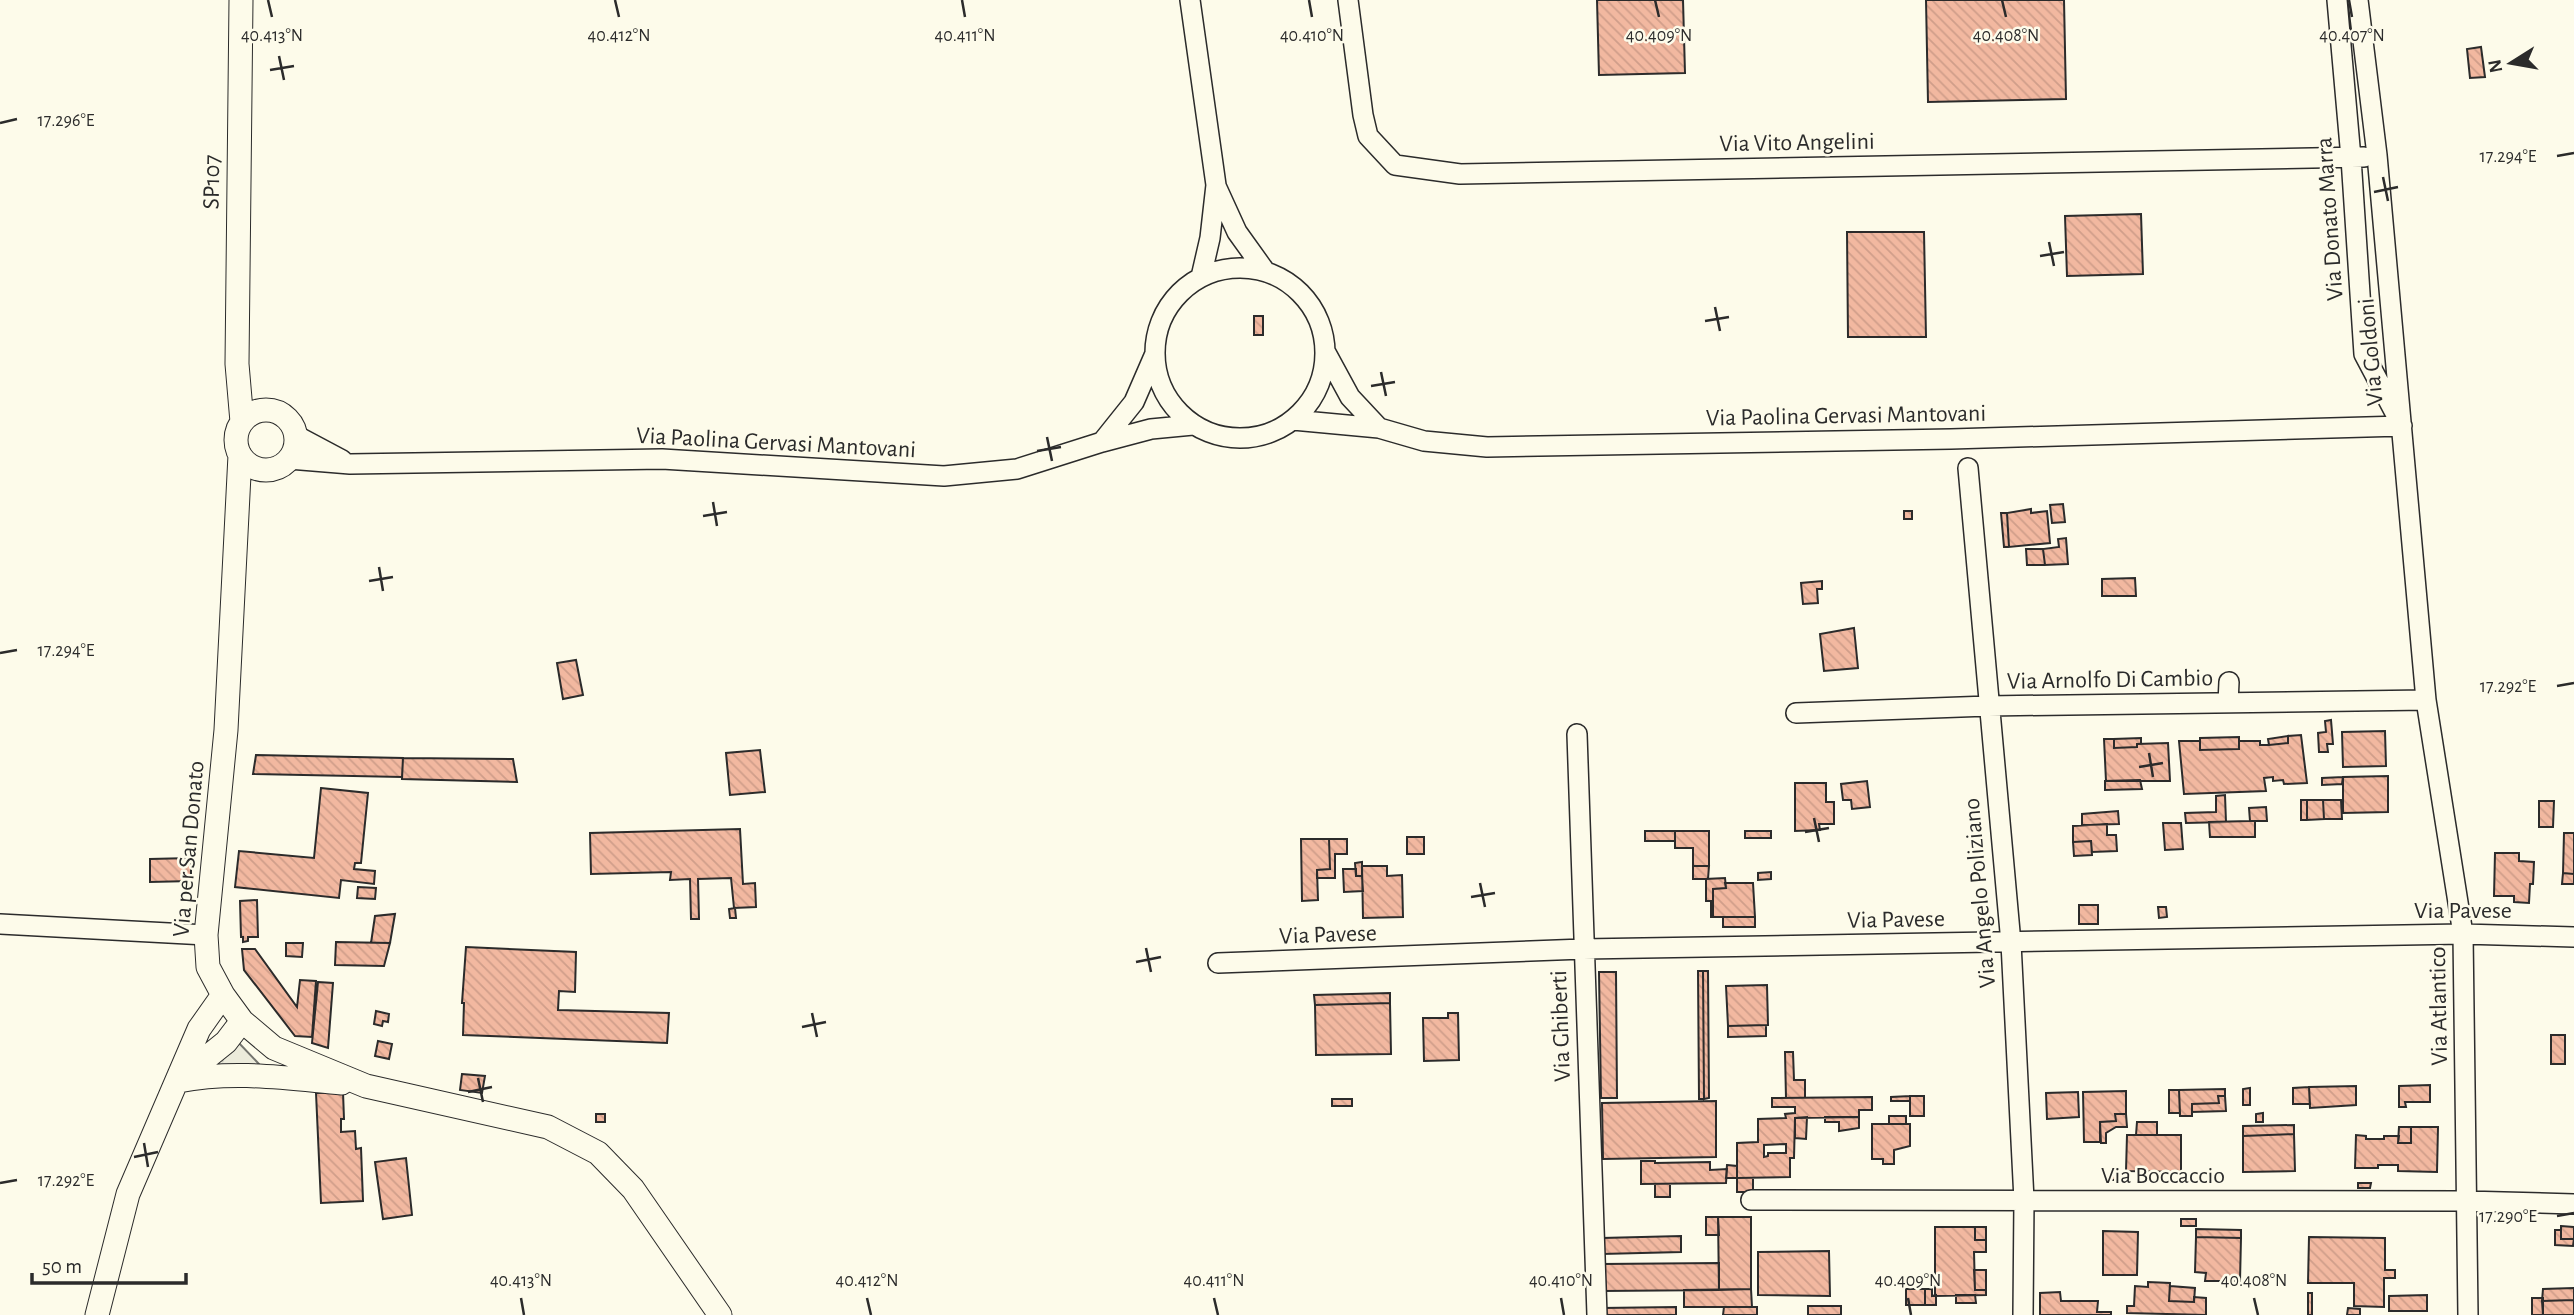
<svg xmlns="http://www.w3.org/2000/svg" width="2574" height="1315" font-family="'Alegreya Sans',sans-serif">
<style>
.grass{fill:url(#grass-tufts);stroke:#74746e;stroke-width:2}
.building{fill:url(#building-back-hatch);stroke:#2b2b2b;stroke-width:2;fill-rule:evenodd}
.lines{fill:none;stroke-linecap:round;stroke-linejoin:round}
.minor-casing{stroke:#2b2b2b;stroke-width:22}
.tertiary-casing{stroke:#2b2b2b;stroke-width:25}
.minor{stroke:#fdfbea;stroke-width:19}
.tertiary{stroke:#fdfbea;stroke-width:23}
.ticks{fill:none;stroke:#2b2b2b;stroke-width:2.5}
.labels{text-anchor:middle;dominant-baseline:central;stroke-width:5;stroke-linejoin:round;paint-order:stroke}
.street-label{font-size:24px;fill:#2b2b2b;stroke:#fdfbea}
.ticks-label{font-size:18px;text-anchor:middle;fill:#2b2b2b;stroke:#fdfbea;stroke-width:5;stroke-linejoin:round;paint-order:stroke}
</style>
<defs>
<pattern id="grass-tufts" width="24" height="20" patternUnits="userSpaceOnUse" patternTransform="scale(1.75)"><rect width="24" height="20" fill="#ecebdb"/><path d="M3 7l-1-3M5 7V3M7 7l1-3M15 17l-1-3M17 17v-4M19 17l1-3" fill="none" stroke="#cbcabc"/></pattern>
<pattern id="building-back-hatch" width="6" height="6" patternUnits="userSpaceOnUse" patternTransform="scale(1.75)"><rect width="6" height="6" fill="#f2b8a0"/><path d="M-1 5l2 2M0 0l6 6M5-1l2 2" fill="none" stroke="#d09e8a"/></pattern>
</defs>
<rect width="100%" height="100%" fill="#fdfbea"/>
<path class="grass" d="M237,1041L259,1064L258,1067L212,1065Z"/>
<path class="building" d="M1597,0H1683L1685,73L1599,75Z
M1926,0H2064L2066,99L1928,102Z
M2481,47L2485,77L2470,78L2467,49Z
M2141,214L2143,274L2067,276L2065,216Z
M1847,232H1924L1926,337H1848Z
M1254,316H1263V335H1254Z
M2063,504L2065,522L2052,523L2050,505Z
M2031,509V513L2047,511L2050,543L2009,547L2007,513Z
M1904,511H1912V519H1904Z
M2001,513H2007L2009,547H2004Z
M2066,538L2068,564L2045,565L2043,549L2059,547L2058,539Z
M2026,549H2043L2045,565H2027Z
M2135,578L2136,596H2102V579Z
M1822,581V589H1817L1818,603L1803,604L1801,583Z
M1854,628L1858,668L1824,671L1820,634Z
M576,660L583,695L563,699L557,663Z
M2331,720L2333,744H2327L2328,752H2319L2318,733L2326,732L2325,721Z
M2385,731L2386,766L2343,767L2342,732Z
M2301,735L2307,783L2284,784L2283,780L2273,781V777L2264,778L2266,791L2184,794L2179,741H2200V750L2239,749V741H2260V745H2269L2288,743V736Z
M2288,736V743L2269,745L2268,739Z
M2239,737V749L2200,750V738Z
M2141,738V744H2137V747L2114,748V739Z
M2104,739H2114V748L2137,747V744L2168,743L2170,781H2106Z
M760,750L765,792L730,795L726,753Z
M256,755L403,758L402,777L253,774Z
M403,758L513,759L517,782L402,779Z
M2388,776V812L2343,813V777Z
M2343,777L2342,784L2322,785V778Z
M2140,780L2142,789L2105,790V781Z
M1867,781L1870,807L1852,809L1851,800H1843L1841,784Z
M1795,783H1826V802H1834V824H1819L1820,830L1795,831Z
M321,788L368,793L361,863H355L354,869L375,871L374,884L341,880L339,898L235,887L239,851L314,858Z
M2225,795L2226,822L2186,823L2185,813L2216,812V796Z
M2301,800H2307V820H2301Z
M2307,800H2323L2324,819L2307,820Z
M2323,800H2341L2342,819H2324Z
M2539,801H2554L2553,827H2539Z
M2266,807L2267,821H2250L2249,808Z
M2118,811L2119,824L2082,825V814Z
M2250,821H2255V837H2210L2209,822Z
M2163,823H2181L2183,849L2165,850Z
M2107,824V835H2116L2117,851L2092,852L2091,841L2073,842V826Z
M740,829L743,884L755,883L756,907L734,908L731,878L698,879L699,919H691L690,879L670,880L671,872L591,874L590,833Z
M1645,831H1675V841H1645Z
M1675,831H1709V866H1693V848H1675Z
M1745,831H1771V838H1745Z
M2564,833H2574V874L2563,873Z
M1407,837H1424V854H1407Z
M1301,839H1329L1330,869L1317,870L1318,900L1302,901Z
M1329,839H1347V854H1335V878H1317V870L1330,869Z
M2091,841L2092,855L2074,856L2073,842Z
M2495,853H2519V861L2534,862L2533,884H2530L2529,903L2514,902V896H2494Z
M191,858V881L150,882V859Z
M1362,862V876H1356L1355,863Z
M1362,866H1387V876L1402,875L1403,917L1363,918Z
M1693,866H1709L1708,879H1693Z
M1343,869H1356V876H1362L1363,891L1344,892Z
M1771,872V879L1758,880V873Z
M2563,873L2574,874V884H2562Z
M1725,878L1726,888L1713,889V917H1711V901H1706V879Z
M1725,883H1753L1755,917H1713V889L1726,888Z
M358,887L376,888L375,899L357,898Z
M257,900L258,937H248V941L243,942V937H241L240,901Z
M2079,905H2098V924H2079Z
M2158,907H2166L2167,917L2159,918Z
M735,908L736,918H730L729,909Z
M395,914L390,943H371L375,916Z
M1723,917H1755V927H1723Z
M336,942L390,943L384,966L335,965Z
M286,943H303L302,957L286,956Z
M466,947L576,952L575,992L559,991L558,1010L669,1013L667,1043L463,1035L464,1003H462Z
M242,949H255L297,1007L300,980L316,981L312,1037L295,1036L244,970Z
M1698,971H1703L1704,1099H1699Z
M1703,971H1708L1709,1098L1704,1099Z
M1599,972H1616L1617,1098H1601Z
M318,982L333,983L328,1048L312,1043Z
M1767,985L1768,1025L1728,1026L1726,986Z
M1390,993V1003L1315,1005L1314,995Z
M1390,1003L1391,1054L1316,1055L1315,1005Z
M376,1011L389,1014L388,1022L383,1021L382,1026L374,1024Z
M1448,1013H1458L1459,1060L1424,1061L1423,1018H1448Z
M1766,1025V1036L1728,1037V1026Z
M2551,1035H2565V1064H2551Z
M378,1041L392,1044L389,1059L375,1056Z
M1785,1052H1793L1794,1080H1805V1098H1786Z
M462,1074L485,1076L482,1093L460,1090Z
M2430,1085V1102H2405L2406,1107H2399V1086Z
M2356,1086V1105L2310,1108L2309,1087Z
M2309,1087L2310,1104H2293V1088Z
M2250,1088V1105H2243V1089Z
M2225,1089V1096H2218L2219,1103L2192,1104V1116H2180L2179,1090Z
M2169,1090H2179L2180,1113H2169Z
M2126,1091V1114H2115L2116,1121L2100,1122V1142H2084L2083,1092Z
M343,1092L344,1119H341V1132L355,1131L356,1149L361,1148L363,1201L321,1203L316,1093Z
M2078,1092L2079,1117L2047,1119L2046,1093Z
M1910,1096V1101H1891V1097Z
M1910,1096H1924V1116H1910Z
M2218,1096H2225L2226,1111L2192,1112V1104L2219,1103Z
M1872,1097V1110H1859V1117L1795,1118L1794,1158H1790V1177L1737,1178V1143L1758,1142V1119L1786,1118L1785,1114L1795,1113V1107H1772V1098ZM1786,1144V1153H1768V1156L1764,1157V1145Z
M1332,1099H1352V1106H1332Z
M1716,1101V1157L1603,1159L1602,1103Z
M2263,1113V1122H2256V1114Z
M596,1114H605V1122H596Z
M2115,1114H2126L2127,1127H2116L2106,1133V1143H2101L2100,1122L2116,1121Z
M1889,1116H1906V1124H1889Z
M1807,1117L1806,1139L1795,1138V1118Z
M1825,1117H1859V1128L1839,1131V1122H1825Z
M2137,1122H2157V1135H2136Z
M1872,1124H1910V1146L1894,1150V1164H1883V1159H1872Z
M2294,1125V1134L2243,1136V1126Z
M2399,1127H2411V1143H2398Z
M2411,1127H2438L2437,1172L2398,1171V1165H2378V1168H2355L2356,1135L2366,1136V1139H2384V1136H2399L2398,1143H2411Z
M2294,1134L2295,1171L2243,1172V1136Z
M2127,1135H2181V1172L2126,1171Z
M406,1158L412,1215L383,1219L375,1162Z
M1641,1161H1655V1163L1710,1162V1170L1727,1169L1726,1183L1641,1184Z
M1727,1165L1737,1166V1178H1726Z
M2110,1174L2126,1175V1180H2110Z
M1737,1178H1753V1192H1737Z
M2358,1183H2371L2370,1188H2358Z
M1655,1184H1670V1197H1655Z
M1706,1217H1718L1719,1235H1706Z
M1718,1217H1751V1289L1719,1290Z
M2181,1219H2196V1226H2181Z
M2561,1226L2574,1227V1239H2561Z
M1935,1227H1975V1240H1986V1252H1974L1975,1290H1986V1295L1935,1296Z
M1975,1227H1986V1240H1975Z
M2196,1229L2241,1230V1238L2196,1237Z
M2555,1230H2561V1239H2574L2573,1246L2555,1245Z
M2103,1231L2138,1232L2137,1275H2103Z
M1681,1236V1252L1602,1254V1238Z
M2196,1237L2241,1238L2240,1281H2205L2206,1273L2195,1272Z
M2309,1237L2385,1238V1270H2395V1278H2384V1307L2354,1306V1283H2308Z
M1829,1251L1830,1296L1758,1295V1252Z
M1719,1263V1290L1602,1291V1264Z
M1974,1270H1986V1290H1975Z
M2148,1282L2170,1283L2169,1301L2194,1302V1297L2206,1298V1315L2127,1313V1306H2134L2135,1286L2148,1287Z
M2170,1286L2195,1288L2194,1302L2169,1301Z
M2574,1288V1300L2542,1301L2543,1289Z
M1751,1289L1752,1307H1684V1290Z
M1906,1289H1925V1305H1906Z
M1925,1289H1932V1296L1936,1295V1305H1925Z
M2060,1292L2061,1301H2098L2097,1312H2111V1315H2040V1293Z
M2308,1293H2312V1315H2308Z
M1956,1295H1975L1976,1303H1956Z
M2427,1295V1311H2389V1296Z
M2532,1298H2543V1315H2532Z
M2574,1300V1315H2543L2542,1301Z
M1808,1306H1841V1315H1808Z
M1676,1307V1315H1602V1308Z
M1724,1307H1757V1315H1723Z
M2348,1308L2360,1309V1315H2347Z"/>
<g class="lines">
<g class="minor-casing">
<path id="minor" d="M1190,0L1216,185L1210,238L1201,277
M1348,0L1363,115L1368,136L1395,165L1460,174L2364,157
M2358,0L2377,155L2426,700L2463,934L2468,1315
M1216,186L1237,232L1265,271
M1155 353a85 85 0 1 1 170 0a85 85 0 1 1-170 0Z
M1325,351L1350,397L1379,428
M1293,420L1379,428L1424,441L1487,447L1951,439L2402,426L2364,354L2351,158L2337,0
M295,435L342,460
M1102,442L1134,402L1154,356
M289,459L350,464L662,459L944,476L1017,469L1102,442L1151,429L1193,425
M1968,468L2011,943L2024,1200L2023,1315
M2228,703L2229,682
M1796,713L1988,706L2426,700
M1577,734L1597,1315
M0,924L206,935
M1218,963L1583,949L2463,934L2574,937
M1751,1200L2465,1201L2574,1204"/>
</g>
<g class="tertiary-casing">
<path id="tertiary" d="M241,0L237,364L242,422
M236 440a30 30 0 1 1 60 0a30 30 0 1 1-60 0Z
M240,455L226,730L206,935L208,967L223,995L242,1021L274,1048L366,1086L548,1127L598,1153L633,1189L720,1315
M180,1079L226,1042L242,1021
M178,1081C234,1070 285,1078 342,1083
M97,1315L128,1194L199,1029L223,995"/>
</g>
<use href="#minor" class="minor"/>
<use href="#tertiary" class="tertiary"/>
</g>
<path class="ticks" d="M268,0L272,17M615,0L619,17M962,0L965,17M1309,0L1312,17M1655,0L1659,17M2002,0L2006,17M2349,0L2352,17M279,56L284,80M270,70L294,66M0,123L17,119M2557,156L2574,153M2383,177L2388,201M2374,192L2398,187M2049,242L2054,266M2040,256L2064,252M1715,307L1720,331M1705,321L1729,317M1381,372L1386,396M1371,386L1395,382M1047,437L1052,461M1037,451L1061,447M713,502L717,526M703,516L727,512M379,567L383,591M369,581L393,577M0,653L17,650M2557,686L2574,683M2149,753L2153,777M2139,767L2163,763M1814,818L1819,842M1805,832L1829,828M1480,883L1485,907M1471,897L1495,893M1146,948L1151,972M1136,962L1161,957M812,1013L817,1037M802,1027L826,1022M478,1078L483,1102M468,1092L492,1087M144,1143L148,1167M134,1157L158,1152M0,1183L17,1180M2557,1216L2574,1213M521,1298L524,1315M867,1298L871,1315M1214,1298L1218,1315M1561,1298L1564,1315M1908,1298L1911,1315M2254,1298L2258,1315"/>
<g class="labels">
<g class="street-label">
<text transform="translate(1797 143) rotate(-1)">Via Vito Angelini</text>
<text transform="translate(212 182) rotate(-89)">SP107</text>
<text transform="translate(2330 219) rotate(-94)">Via Donato Marra</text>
<text transform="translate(2371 352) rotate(-95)">Via Goldoni</text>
<text transform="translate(1846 416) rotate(-1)">Via Paolina Gervasi Mantovani</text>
<text transform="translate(776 443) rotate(3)">Via Paolina Gervasi Mantovani</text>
<text transform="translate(2110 680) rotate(-1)">Via Arnolfo Di Cambio</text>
<text transform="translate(189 849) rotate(-85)">Via per San Donato</text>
<text transform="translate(1980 893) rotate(-95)">Via Angelo Poliziano</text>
<text x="2463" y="911">Via Pavese</text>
<text transform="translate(1896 920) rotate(-1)">Via Pavese</text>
<text transform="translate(1328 935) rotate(-2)">Via Pavese</text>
<text transform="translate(2439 1006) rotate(-91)">Via Atlantico</text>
<text transform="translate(1561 1026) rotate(-92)">Via Ghiberti</text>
<text x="2163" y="1176">Via Boccaccio</text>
</g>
</g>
<g class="ticks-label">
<text x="272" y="41">40.413°N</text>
<text x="619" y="41">40.412°N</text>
<text x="965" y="41">40.411°N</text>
<text x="1312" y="41">40.410°N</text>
<text x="1659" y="41">40.409°N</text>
<text x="2352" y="41">40.407°N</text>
<text x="2006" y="41">40.408°N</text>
<text x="66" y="126">17.296°E</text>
<text x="2508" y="162">17.294°E</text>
<text x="66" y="656">17.294°E</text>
<text x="2508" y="692">17.292°E</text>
<text x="66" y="1186">17.292°E</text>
<text x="2508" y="1222">17.290°E</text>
<text x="521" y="1286">40.413°N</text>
<text x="867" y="1286">40.412°N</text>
<text x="1214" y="1286">40.411°N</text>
<text x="1561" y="1286">40.410°N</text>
<text x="1908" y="1286">40.409°N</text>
<text x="2254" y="1286">40.408°N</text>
</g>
<g transform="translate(2511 63) rotate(259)" stroke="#fdfbea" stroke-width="5" paint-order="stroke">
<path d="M0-5L12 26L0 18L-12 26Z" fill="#2b2b2b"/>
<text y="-10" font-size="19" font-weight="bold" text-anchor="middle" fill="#2b2b2b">N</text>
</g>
<path d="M32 1273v10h154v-10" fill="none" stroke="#2b2b2b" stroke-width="3.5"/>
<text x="42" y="1273" font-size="21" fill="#2b2b2b" stroke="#fdfbea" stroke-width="5" paint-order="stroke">50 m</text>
</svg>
